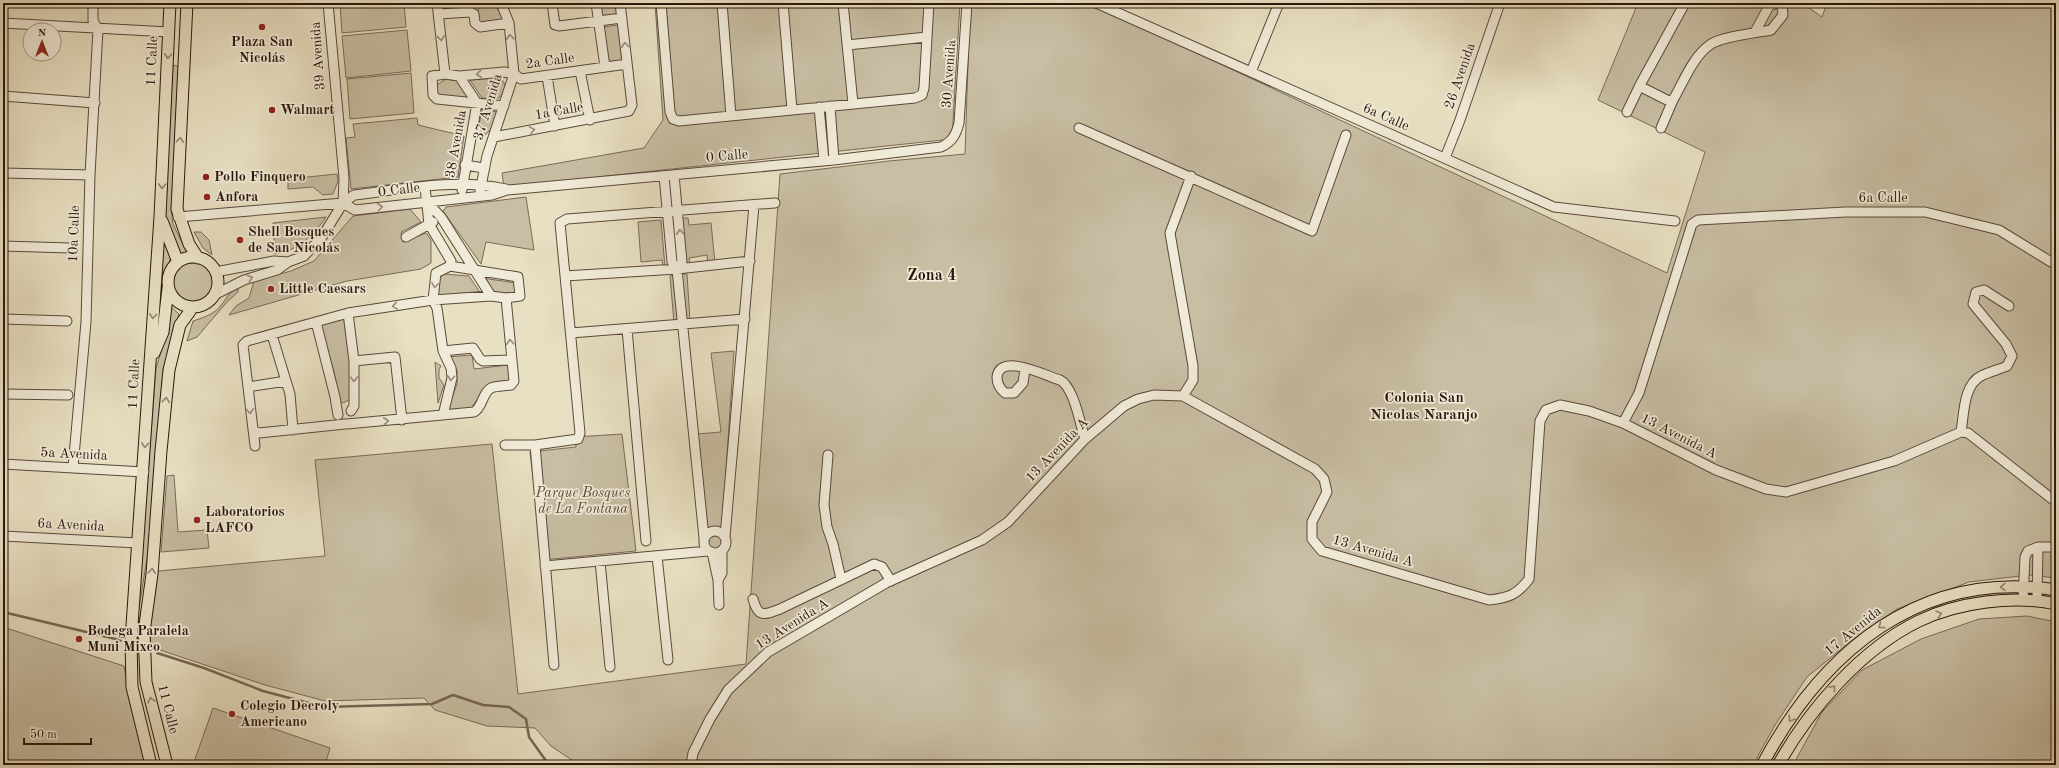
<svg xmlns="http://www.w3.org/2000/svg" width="2059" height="768" font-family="'Old Standard TT',serif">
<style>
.green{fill:#c8bea4;stroke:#7a6a58}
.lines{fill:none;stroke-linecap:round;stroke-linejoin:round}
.stream{stroke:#766655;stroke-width:2.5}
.minor-casing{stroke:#5b483a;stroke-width:11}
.major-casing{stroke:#2c160c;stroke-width:13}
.minor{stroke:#f0ebd8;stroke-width:9}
.major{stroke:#e8e0c3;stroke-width:11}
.oneway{stroke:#988b7c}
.oneway2{stroke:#938571}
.poi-dot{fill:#8f2418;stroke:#f0ebd8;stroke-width:1.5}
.labels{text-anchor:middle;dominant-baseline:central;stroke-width:3.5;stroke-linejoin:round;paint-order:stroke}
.poi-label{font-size:14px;font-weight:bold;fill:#2c160c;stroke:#f0ebd8;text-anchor:start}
.street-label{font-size:14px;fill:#2c160c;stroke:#f0ebd8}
.park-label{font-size:14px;font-style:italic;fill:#5b483a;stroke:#f0ebd8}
.neighbourhood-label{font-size:15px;font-weight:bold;fill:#2c160c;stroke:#f0ebd8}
.quarter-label{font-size:16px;font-weight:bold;fill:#2c160c;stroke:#f0ebd8}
</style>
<rect width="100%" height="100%" fill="#e8e0c3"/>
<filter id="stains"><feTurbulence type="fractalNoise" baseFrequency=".005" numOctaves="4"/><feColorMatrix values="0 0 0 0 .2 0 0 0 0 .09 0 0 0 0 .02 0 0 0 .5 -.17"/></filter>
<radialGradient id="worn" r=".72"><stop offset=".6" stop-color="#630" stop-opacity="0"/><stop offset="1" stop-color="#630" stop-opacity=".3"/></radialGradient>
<path class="green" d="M340,3H404L406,27L342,33Z
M443,3H494L504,20L479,22L478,7L444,10Z
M600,3H618L619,17L602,18Z
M655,3H960L952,139L504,187L502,173L644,148L663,120Z
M970,3H1090L1667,273L1705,152L1598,100L1638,3H1802L1822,17L1827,3H2056V578L2029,575L1969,582L1897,609L1855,638L1807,677L1775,725L1753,765H579L551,746L535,728L487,726L435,710L424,698L325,701L265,685L151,647L149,626L158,571L325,556L315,460L492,444L518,694L746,664L780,174L889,161L965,154Z
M619,25L622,62L608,65L603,27Z
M407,30L411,71L346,78L342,36Z
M173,65L181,67L171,209L173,224L187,253L182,255L166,225L165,208Z
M411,73L414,113L350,119L347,79Z
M499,78C509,83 505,96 496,99L482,98L470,80Z
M446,79L457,81L469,96L466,99L438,95L435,86Z
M482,109L497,112L494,126L483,137L477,136Z
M417,118L418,125L464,136L458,177L351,189L346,138L355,137L353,124Z
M337,174L338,181L333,194L323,195L313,187L288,189V179Z
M526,197L534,250L486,242L481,264L443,211L446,207Z
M410,209L421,222L401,232L403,242L426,233L431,240V263L421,269L347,281L229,315L236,306L249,298L254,281L291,271L314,261L353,216Z
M326,217C313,236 299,250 275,254L273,223Z
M682,218H688L689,225L711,223L715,263L708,264L707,255L689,258L690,266H686Z
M661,220L665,267H663L662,260L641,262L638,222Z
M194,232H201L209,240L212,255L203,248Z
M163,241C177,259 167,264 161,281Z
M173 283a20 20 0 1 1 40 0a20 20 0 1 1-40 0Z
M444,274L469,276L481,294L439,297L436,294L438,280Z
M681,274H687L690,321L685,322Z
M675,275L678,322L674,323L670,276Z
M482,278L516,283V293H492Z
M238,288V292L227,302L197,337L187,341L193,321C202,318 212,315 219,308C226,300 228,292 238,288Z
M170,306L179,314L163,370L148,552L137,621L156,368L167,333Z
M344,319L350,361L351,399L343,403L339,401L334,372L320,325Z
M734,351L722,531L716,528L708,531L697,434L721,432L711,353Z
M472,355L474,369L508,365L510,384L487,386L469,411L446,414L457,384V370L447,357Z
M435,362L441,366L439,369V378L444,385L438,403Z
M622,434L636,551L543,560L530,452L576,447L575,437Z
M174,475L178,532L207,530L209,548L161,552L167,476Z
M708 542a7 7 0 1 1 14 0a7 7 0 1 1-14 0Z
M2027,616L2056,622V765H1793L1822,712L1862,670L1921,639L1979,619Z
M3,627L124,666L128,688L148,765H3Z
M213,708L330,748L325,765H193Z"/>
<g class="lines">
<path class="stream" d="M3,612L124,641
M157,653L204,668L263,691L324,707L432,704L453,695L483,705L509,707L526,719L529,737L549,765"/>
<g class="minor-casing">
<path id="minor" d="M328,3L344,178L343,203
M437,3L445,74
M552,3L555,25L559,26L622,18
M596,3L605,67
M661,3L670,112L673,119L679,121L915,98L922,95L924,88L929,3
M722,3L731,116
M783,3L792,110
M843,3L853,104
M1096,3L1554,207L1675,221
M1685,3L1640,85L1643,88L1669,101L1673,100C1684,81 1693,56 1711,44C1724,36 1756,33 1771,30L1783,15L1782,6L1777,3L1769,6L1755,32
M439,14L470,12L474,14L475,23L480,27L509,23
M3,23L169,32
M847,45L927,37
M580,71L590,120
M1251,72L1279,3
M459,76L477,103L462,190
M547,76L555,126
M3,96L95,103
M504,106L437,99L433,95L432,76L445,74L459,76L504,72L514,74L521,79L627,64
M830,106L834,160
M819,107L824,161
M1627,112L1640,85
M1079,128L1312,231L1346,135
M1661,128L1673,100
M494,137L629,111L632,105L620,3
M1445,158L1460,120L1500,3
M465,165L484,168
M3,173L90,175
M674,175L682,262L677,269
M664,176L672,262L677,269L704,538
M425,187L429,224L451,261L450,266L436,273L433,300L437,308L443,351L451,368L452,378L443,415
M480,191L487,156L514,74L509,23L501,3
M426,201L441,217L491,296
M178,217L343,203L355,210L492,195L507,190L834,160L941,147C952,142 956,135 959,123L967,3
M406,237L433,222
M3,246L70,248
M215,272L274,261L288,262
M565,276L677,269L750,261
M214,295L244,280L277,270L288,262L304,256L322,237L343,203L354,195C404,189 456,178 506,189
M348,313L354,361V406L351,411
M3,319L67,321
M316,322L335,397L338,415
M627,329L646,541
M571,333L745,319
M272,335L290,394L293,430
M443,351L473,348L480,359L483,361L512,360
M354,361L395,357L402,420
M1025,369L1023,383L1014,393H1005C1000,389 997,384 997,377C1000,352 1046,376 1060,380C1074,387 1080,424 1085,439
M248,387L286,381
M3,394L68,395
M1183,396L1193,380V366L1170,233L1191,176
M1623,423L1639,393L1692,224L1698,220L1845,212H1925L1999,230L2056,265
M347,424L474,412C483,407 482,393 491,388C496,386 505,386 511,385L514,381L506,298
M254,431L259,433L345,424
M1961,432C1964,416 1963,385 1981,376C1988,372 1998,370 2007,366L2012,356L2006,344L1973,304L1976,292L1984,290L2009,306
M505,445H535L578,439L580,433L560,223L567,219L775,203
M535,445L554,665
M255,446L243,345L247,341L348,313L433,300L491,296L506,298L520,296L518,277L450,266
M828,455L824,505L827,527L833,544L841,579
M3,464L144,472
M73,467L86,322L90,175L98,29L93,21V3
M704 542a11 11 0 1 1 22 0a11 11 0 1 1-22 0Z
M3,536L138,543
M725,537L754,205
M712,552L718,580L719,605
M657,556L668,660
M600,561L610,667
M545,566L708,551
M718,580L722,573V550
M753,599C758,618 764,615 780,609L874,564L882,567L891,581
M2023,600L2025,557L2028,551L2038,547H2056
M2037,600L2038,547
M691,765L693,753L710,719L728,690L768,652L886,583L982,540L1008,522L1085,439L1124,406L1138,399L1154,395L1183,396L1315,469L1324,479L1327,492L1312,522V539L1322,551L1489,600C1508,598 1517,595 1529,579L1540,421L1546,410L1560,405L1589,411L1623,423L1716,470L1766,489L1786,492L1894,461L1961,432L1968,433L2056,502"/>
</g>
<g class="major-casing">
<path id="major" d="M187,3L177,209L189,244L198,258
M162,221L178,262
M168 282a25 25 0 1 1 50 0a25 25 0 1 1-50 0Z
M154,353L163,332L168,288
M151,765L132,687L131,640L160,217L170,3
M167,765L146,682L144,632L152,574L161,451L169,370L180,325L193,307
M1762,765C1823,651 1920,569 2056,590
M1778,765C1809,710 1861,649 1919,621C1958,602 2014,595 2056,604"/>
</g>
<use href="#minor" class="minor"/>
<use href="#major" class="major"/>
</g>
<defs><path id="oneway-chevron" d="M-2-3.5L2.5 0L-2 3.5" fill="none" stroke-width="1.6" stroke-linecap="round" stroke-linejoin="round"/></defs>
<g class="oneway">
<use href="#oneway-chevron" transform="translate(510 37) rotate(-95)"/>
<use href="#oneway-chevron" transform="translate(441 38) rotate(84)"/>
<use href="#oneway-chevron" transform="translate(625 45) rotate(-96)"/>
<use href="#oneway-chevron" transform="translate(479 74) rotate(175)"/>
<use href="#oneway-chevron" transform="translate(532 130) rotate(-10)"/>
<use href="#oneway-chevron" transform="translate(380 207) rotate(-7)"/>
<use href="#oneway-chevron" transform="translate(680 232) rotate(-94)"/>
<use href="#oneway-chevron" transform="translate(250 278) rotate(-19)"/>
<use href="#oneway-chevron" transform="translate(435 285) rotate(97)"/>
<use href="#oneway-chevron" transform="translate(395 306) rotate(171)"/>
<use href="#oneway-chevron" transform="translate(510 342) rotate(-96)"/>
<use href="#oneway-chevron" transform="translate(451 378) rotate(94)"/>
<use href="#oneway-chevron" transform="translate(354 379) rotate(90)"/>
<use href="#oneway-chevron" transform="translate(250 411) rotate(85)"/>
<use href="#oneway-chevron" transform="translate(386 421) rotate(-6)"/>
</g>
<g class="oneway2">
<use href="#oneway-chevron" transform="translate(168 56) rotate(93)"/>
<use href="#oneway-chevron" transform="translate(180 140) rotate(-87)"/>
<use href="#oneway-chevron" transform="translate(162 186) rotate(93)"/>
<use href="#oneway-chevron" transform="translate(153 316) rotate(94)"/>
<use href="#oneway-chevron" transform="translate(166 400) rotate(-84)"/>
<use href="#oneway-chevron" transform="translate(145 445) rotate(93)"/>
<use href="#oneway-chevron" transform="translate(152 571) rotate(-85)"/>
<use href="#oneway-chevron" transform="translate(2003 587) rotate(178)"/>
<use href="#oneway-chevron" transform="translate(1939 614) rotate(-18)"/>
<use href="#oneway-chevron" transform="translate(1881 626) rotate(144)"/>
<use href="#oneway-chevron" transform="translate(1833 688) rotate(-49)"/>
<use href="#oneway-chevron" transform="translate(151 700) rotate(-104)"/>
<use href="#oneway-chevron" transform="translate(1791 719) rotate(124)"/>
</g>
<g class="poi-dot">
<circle cx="262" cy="27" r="4"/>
<circle cx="272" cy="110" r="4"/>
<circle cx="206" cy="177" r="4"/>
<circle cx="207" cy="197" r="4"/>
<circle cx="240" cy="240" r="4"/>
<circle cx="271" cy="289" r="4"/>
<circle cx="197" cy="520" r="4"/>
<circle cx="79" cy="639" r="4"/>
<circle cx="232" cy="714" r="4"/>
</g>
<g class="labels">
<g class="poi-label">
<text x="262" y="42" text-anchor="middle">Plaza San<tspan x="262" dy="16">Nicolás</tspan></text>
<text x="280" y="110">Walmart</text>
<text x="214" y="177">Pollo Finquero</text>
<text x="215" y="197">Anfora</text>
<text x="248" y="232">Shell Bosques<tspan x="248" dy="16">de San Nicolás</tspan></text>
<text x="279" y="289">Little Caesars</text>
<text x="205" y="512">Laboratorios<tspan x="205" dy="16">LAFCO</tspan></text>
<text x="87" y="631">Bodega Paralela<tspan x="87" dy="16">Muni Mixco</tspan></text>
<text x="240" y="706">Colegio Decroly<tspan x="240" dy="16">Americano</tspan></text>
</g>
<g class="street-label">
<text transform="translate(318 56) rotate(-94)">39 Avenida</text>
<text transform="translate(152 61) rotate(-87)">11 Calle</text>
<text transform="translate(550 61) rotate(-8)">2a Calle</text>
<text transform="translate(949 74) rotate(-86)">30 Avenida</text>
<text transform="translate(1460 76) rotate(-71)">26 Avenida</text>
<text transform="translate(488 107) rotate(-73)">37 Avenida</text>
<text transform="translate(559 111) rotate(-10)">1a Calle</text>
<text transform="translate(1386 117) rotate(24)">6a Calle</text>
<text transform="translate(456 144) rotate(-80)">38 Avenida</text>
<text transform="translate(727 156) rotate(-5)">0 Calle</text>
<text transform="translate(399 190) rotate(-7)">0 Calle</text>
<text x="1883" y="198">6a Calle</text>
<text transform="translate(74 234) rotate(-88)">10a Calle</text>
<text transform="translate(134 384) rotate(-87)">11 Calle</text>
<text transform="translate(1679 436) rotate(27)">13 Avenida A</text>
<text transform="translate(1057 450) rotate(-46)">13 Avenida A</text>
<text transform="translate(74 454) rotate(3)">5a Avenida</text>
<text transform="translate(71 525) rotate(3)">6a Avenida</text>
<text transform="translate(1373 551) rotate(16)">13 Avenida A</text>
<text transform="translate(792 624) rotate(-32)">13 Avenida A</text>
<text transform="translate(1853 631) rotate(-39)">17 Avenida</text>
<text transform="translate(168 709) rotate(76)">11 Calle</text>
</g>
<g class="park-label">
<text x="583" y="493">Parque Bosques<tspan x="583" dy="16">de La Fontana</tspan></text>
</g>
<g class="neighbourhood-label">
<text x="1424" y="398">Colonia San<tspan x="1424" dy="17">Nicolas Naranjo</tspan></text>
</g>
<g class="quarter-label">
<text x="932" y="276">Zona 4</text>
</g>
</g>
<rect width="2059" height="768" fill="none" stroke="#e8e0c3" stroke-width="16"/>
<rect x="4" y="4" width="2051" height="760" fill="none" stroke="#2c160c" stroke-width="2"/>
<rect x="8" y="8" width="2043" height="752" fill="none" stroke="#2c160c"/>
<g transform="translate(42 42)"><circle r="19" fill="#f0ebd8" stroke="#a29686"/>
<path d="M0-3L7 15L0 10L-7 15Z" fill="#8f2418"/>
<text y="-6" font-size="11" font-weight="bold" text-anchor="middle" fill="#2c160c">N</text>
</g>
<path d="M24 738v6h67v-6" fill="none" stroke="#2c160c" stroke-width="2"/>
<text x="30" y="738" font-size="12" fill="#2c160c" stroke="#f0ebd8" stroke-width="3" paint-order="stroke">50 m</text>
<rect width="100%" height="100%" filter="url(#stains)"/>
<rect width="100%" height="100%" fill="url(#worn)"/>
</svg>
